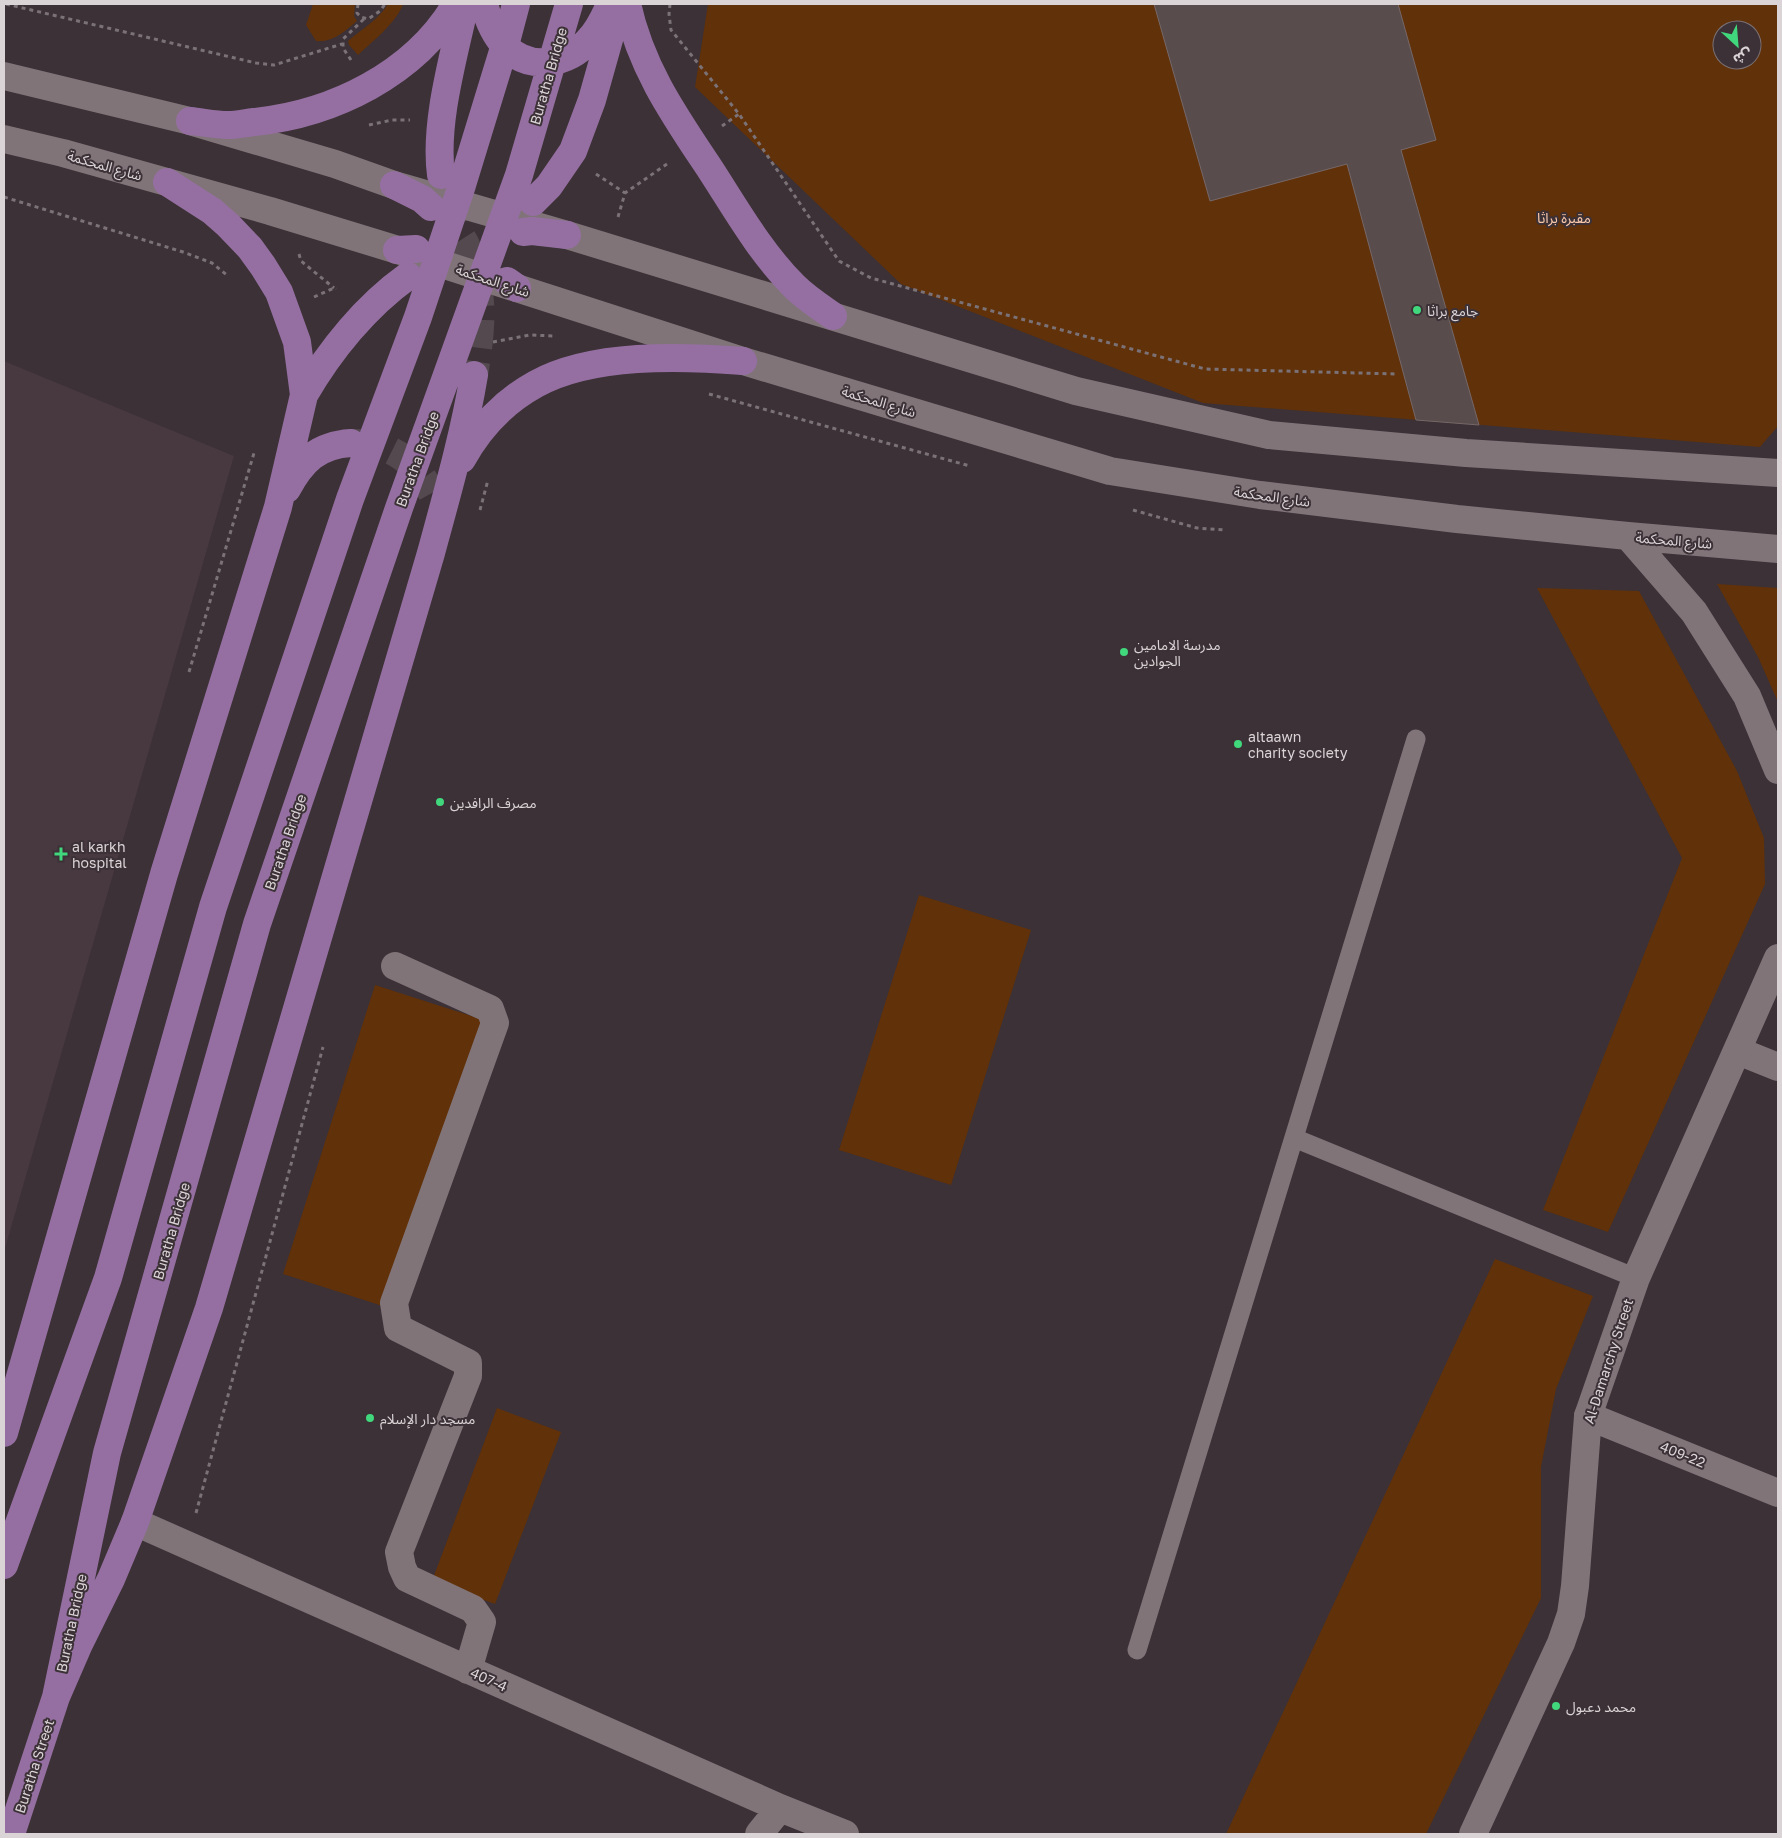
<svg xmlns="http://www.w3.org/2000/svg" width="1782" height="1838" font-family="'Golos Text','Noto Sans Arabic',sans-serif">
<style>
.built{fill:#483840}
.green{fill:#61310a;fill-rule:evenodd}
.building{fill:#594c4c;stroke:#766868}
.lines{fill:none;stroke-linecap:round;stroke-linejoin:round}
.primary-tunnel{stroke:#53494e;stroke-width:28;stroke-dasharray:28 14;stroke-linecap:butt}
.path{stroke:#7b7277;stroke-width:3;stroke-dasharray:4 4;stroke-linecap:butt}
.lane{stroke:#807479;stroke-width:19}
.street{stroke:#807479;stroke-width:28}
.secondary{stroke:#807479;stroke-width:28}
.primary{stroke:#956fa1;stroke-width:28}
.poi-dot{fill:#41d77c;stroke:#3b3136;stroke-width:2}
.labels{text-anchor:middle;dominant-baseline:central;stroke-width:4;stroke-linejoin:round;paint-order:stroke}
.street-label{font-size:14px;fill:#dbd4d7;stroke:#3b3136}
.park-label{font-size:14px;fill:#fbcaac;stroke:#3b3136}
.poi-label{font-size:14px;fill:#dbd4d7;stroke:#3b3136;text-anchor:start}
</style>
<rect width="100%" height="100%" fill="#3b3136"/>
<path class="built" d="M4,361L234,456L4,1252Z"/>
<path class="green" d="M313,4H355L354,16L357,21C345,31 333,43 316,41L306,25Z
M388,4H403C397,22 372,42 358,55L349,45L348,41C362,29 379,19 388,4Z
M708,4H1778V426L1760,447L1203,403L901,284L695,87ZM1722,30H1752V60H1722Z
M1717,584L1778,588V702L1758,657Z
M1537,588L1639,591L1737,771L1764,838L1765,884L1608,1232L1543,1210L1682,858Z
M919,895L1031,930L951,1185L839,1150Z
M375,985L487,1021L395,1310L283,1274Z
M1495,1259L1593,1296L1556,1389L1541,1467V1598L1426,1834H1226Z
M497,1408L561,1432L495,1604L432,1581Z"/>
<path class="building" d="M1154,4H1398L1436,140L1401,150L1479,425L1416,420L1347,164L1210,201Z"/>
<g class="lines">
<path class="primary-tunnel" d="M445,201C448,209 449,216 453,223C456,230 461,236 465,243C486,288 482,328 474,375
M351,443C390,442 414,460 432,493"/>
<path class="path" d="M6,4L256,63L274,65L342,44
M358,4L357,13L361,17L368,19L380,11L385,4
M670,4L669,14L671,30L739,114L839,261L871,278L1205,369L1397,374
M351,60L343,48V39L365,18
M369,125L392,120H410
M722,126L739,114
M596,174L625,193
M4,197L183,252L212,263L228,276
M618,217L625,193L667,164
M299,254L301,261L334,288
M314,297L334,288L336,289
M493,342L530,335L554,336
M709,394L970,466
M480,510L488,480
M1133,510L1197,528L1225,530
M189,672L254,453
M196,1513L323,1047"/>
<path class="lane" d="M1294,1138L1636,1278
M1137,1650L1416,739"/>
<path class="street" d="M395,966L490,1009L495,1023L394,1303L398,1328L468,1363V1376L399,1552L402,1567L407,1578L473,1609L482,1622L468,1670
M1738,1051L1778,1067
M1588,1416L1778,1493
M135,1522L780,1808L845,1834
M759,1834L780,1808"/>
<path class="secondary" d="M4,76L190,121L335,164L394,185L567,235L1076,391L1269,435L1466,453L1778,473
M4,139L63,153L270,211L414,255L743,361L1110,471L1260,495L1457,519L1628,536L1778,549
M1628,536L1694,612L1747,696L1778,770
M1473,1834L1561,1643L1571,1614L1575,1586L1588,1416L1636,1278L1778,958"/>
<path class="primary" d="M484,4C492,35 511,66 548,62C563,60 578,53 588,41C597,32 603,20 608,9
M627,4C641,68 674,115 710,169C736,209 760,252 794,286C806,298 820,307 833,316
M190,121C202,122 215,125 228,125C236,125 245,123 254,122C333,114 415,74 456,4
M441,175C434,122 454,56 465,4
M394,185L422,199L431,207
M533,202L549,186L573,151L592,100L619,4
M523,232L532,231L567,235
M397,250L416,249
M507,281L517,288
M304,395C330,350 366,306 408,276
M462,459C479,428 505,401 536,384C592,353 681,356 743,361
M287,489C302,461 318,445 351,443
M4,1433L164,874L278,507L304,395L297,342L279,292L263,266L250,248L228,225L212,211L167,182
M4,1565L108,1278L213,907L350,499L418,317L462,185L507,38L516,4
M56,1697L107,1453L257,924L399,508L519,175L569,4
M11,1834L56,1697L79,1644L111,1579L135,1522L209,1308L431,553C447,494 464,435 474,375"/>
</g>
<g class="poi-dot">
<circle cx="1417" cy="310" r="5"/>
<circle cx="1124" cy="652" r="5"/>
<circle cx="1238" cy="744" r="5"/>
<circle cx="440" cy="802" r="5"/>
<path d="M58.5 846.5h5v5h5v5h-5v5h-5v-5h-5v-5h5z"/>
<circle cx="370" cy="1418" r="5"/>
<circle cx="1556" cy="1706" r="5"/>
</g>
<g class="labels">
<g class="street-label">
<text transform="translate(548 76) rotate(-74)">Buratha Bridge</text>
<text transform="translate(105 165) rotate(16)">شارع المحكمة</text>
<text transform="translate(493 280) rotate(18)">شارع المحكمة</text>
<text transform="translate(879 401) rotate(17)">شارع المحكمة</text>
<text transform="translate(417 459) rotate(-70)">Buratha Bridge</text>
<text transform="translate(1272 496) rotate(8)">شارع المحكمة</text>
<text transform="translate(1674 540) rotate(5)">شارع المحكمة</text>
<text transform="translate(285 842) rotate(-71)">Buratha Bridge</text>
<text transform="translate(171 1231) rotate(-74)">Buratha Bridge</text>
<text transform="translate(1608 1361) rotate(-72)">Al-Damarchy Street</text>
<text transform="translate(1683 1454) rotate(22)">409-22</text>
<text transform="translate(71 1623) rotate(-78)">Buratha Bridge</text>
<text transform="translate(489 1679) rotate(24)">407-4</text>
<text transform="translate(34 1766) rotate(-72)">Buratha Street</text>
</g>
<g class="park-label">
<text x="1564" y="217">مقبرة براثا</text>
</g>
<g class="poi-label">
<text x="1427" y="310">جامع براثا</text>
<text x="1134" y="644">مدرسة الامامين<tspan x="1134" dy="16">الجوادين</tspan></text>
<text x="1248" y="736">altaawn<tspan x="1248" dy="16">charity society</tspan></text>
<text x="450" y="802">مصرف الرافدين</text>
<text x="72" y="846">al karkh<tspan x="72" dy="16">hospital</tspan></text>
<text x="380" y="1418">مسجد دار الإسلام</text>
<text x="1566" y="1706">محمد دعبول</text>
</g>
</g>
<rect width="1782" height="1838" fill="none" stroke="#dbd4d7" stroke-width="10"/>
<g transform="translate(1737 45) rotate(154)"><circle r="24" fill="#3b3136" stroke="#7b7276"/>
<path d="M0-4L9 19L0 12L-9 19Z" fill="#41d77c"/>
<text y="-8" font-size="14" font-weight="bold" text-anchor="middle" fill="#dbd4d7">ش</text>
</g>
</svg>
